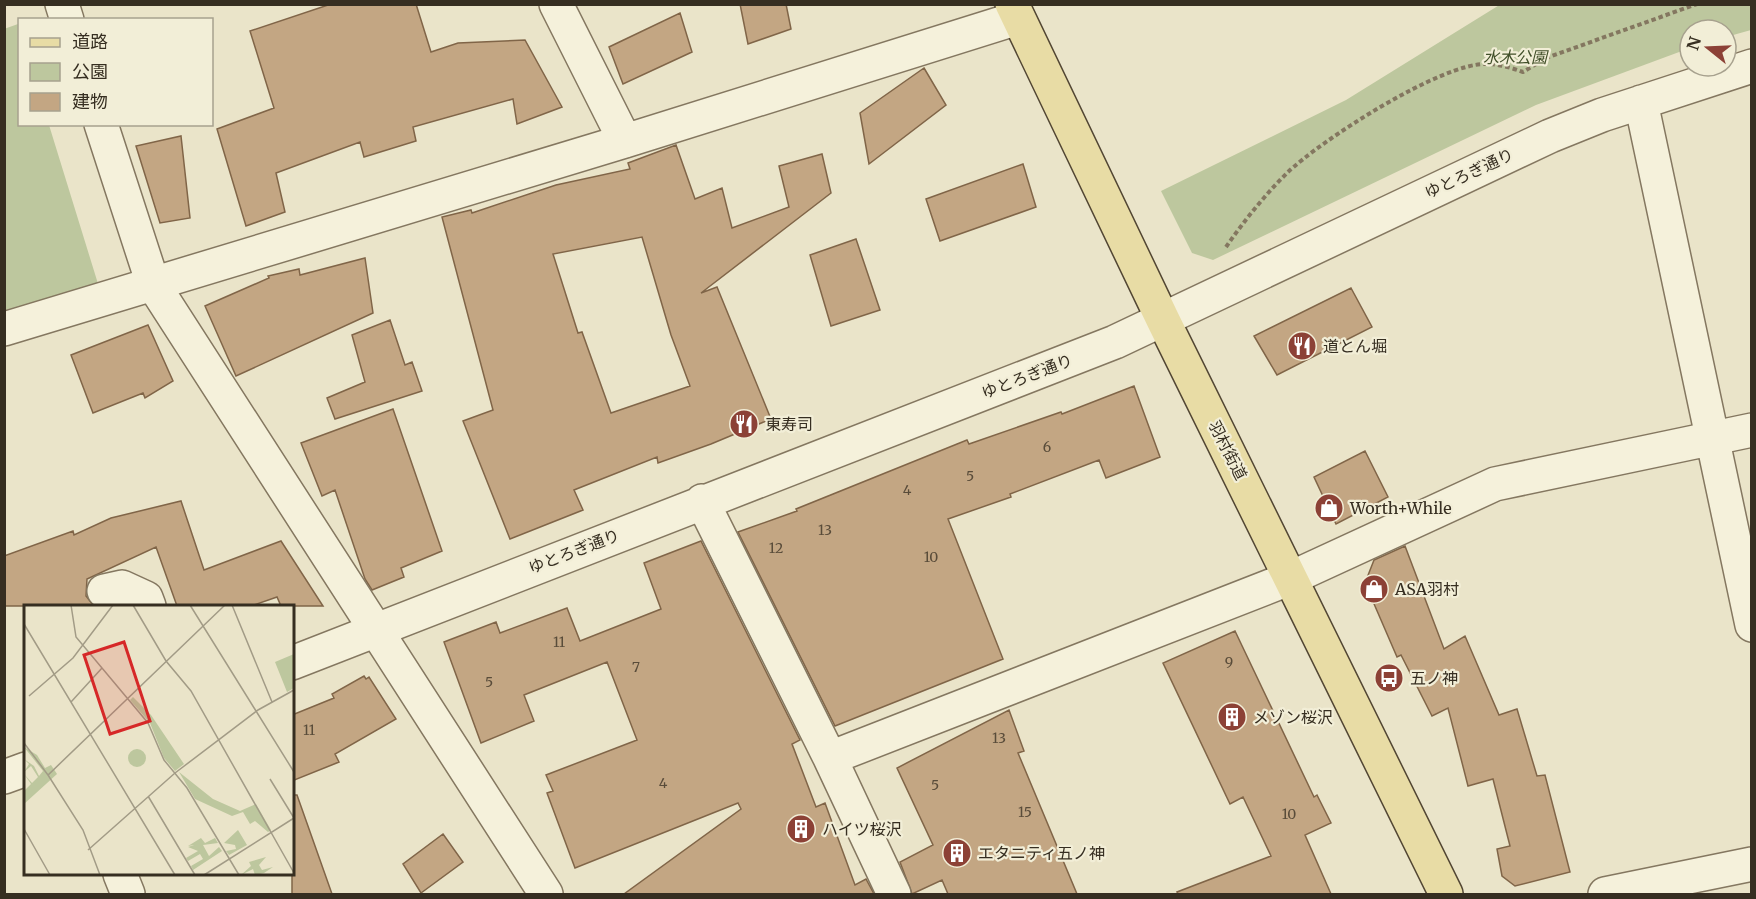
<svg xmlns="http://www.w3.org/2000/svg" width="1756" height="899" font-family="Merriweather,'Noto Sans JP',serif">
<style>
.green{fill:#bdc79e}
.building{fill:#c3a683;stroke:#806548;stroke-width:1.5;fill-rule:evenodd}
.lines{fill:none;stroke-linecap:round;stroke-linejoin:round}
.minor-casing{stroke:#847760;stroke-width:36}
.major-casing{stroke:#524633;stroke-width:36}
.path{stroke:#847760;stroke-width:4;stroke-dasharray:4.5 3;stroke-linecap:butt}
.minor{stroke:#f5f1db;stroke-width:33}
.major{stroke:#e8dca5;stroke-width:33}
.labels{text-anchor:middle;dominant-baseline:central;stroke-width:4.5;stroke-linejoin:round;paint-order:stroke}
.number-label{font-size:14px;fill:#594c3a}
.park-label{font-size:16px;font-style:italic;fill:#42502a;stroke:#f2eed7}
.street-label{font-size:16px;fill:#362e21;stroke:#f2eed7}
.poi-label{font-size:16px;fill:#362e21;stroke:#f2eed7;text-anchor:start}
.inset-road{fill:none;stroke:#a29b86;stroke-width:1.5}
.view{fill:#d62828;fill-opacity:0.15;stroke:#d62828;stroke-width:3}
.inset-edge{fill:none;stroke:#362e21;stroke-width:3}
</style>
<rect width="100%" height="100%" fill="#eae4c9"/>
<path class="green" d="M1501,4L1751,5V30L1726,37V30H1690V48L1536,105L1213,260L1192,253L1161,191L1346,100Z
M18,24L20,124L49,125L99,287L4,323V29Z"/>
<path class="building" d="M331,4H416L431,52L458,43L525,40L562,107L517,124L513,99L413,127L416,141L364,157L360,142L276,173L285,212L246,226L217,129L274,108L250,31Z
M740,4H786L791,29L748,44Z
M680,13L692,52L623,84L609,47Z
M924,68L946,105L869,164L860,113Z
M181,136L190,218L160,223L136,146Z
M676,145L695,199L722,188L732,228L789,207L779,166L822,154L831,193L701,293L717,287L771,419L711,444L658,463L657,457L574,490L583,510L510,539L463,421L493,410L442,217L471,210L472,213L556,185L630,169L628,163ZM642,237L671,335L690,386L611,413L582,332L578,333L553,254Z
M1023,164L1036,207L940,241L926,199Z
M856,239L880,310L831,326L810,255Z
M365,258L373,313L236,376L205,306L269,278L268,276L299,269L300,275Z
M1351,288L1372,327L1277,375L1254,336Z
M390,320L405,365L412,362L422,391L335,419L327,398L365,382L352,335Z
M148,325L173,381L145,398L143,393L93,413L71,355Z
M1134,386L1160,457L1106,478L1099,460L1010,494L1011,497L948,519L1003,659L835,726L738,532L797,511L796,509L967,440L969,444L1061,412L1062,414Z
M393,409L442,551L401,568L404,577L372,590L365,579L335,490L322,496L301,443Z
M1365,451L1388,497L1336,524L1314,477Z
M181,501L204,570L281,541L323,606H281L277,597L251,606H177L156,547L87,579L86,596L94,606H4V556L73,531L74,535L111,518Z
M701,541L800,740L792,744L816,807L825,803L855,885L866,879L874,894H624L741,809L738,803L575,868L547,793L553,791L546,775L637,740L607,662L524,695L534,721L481,743L444,642L496,622L500,633L567,608L580,641L661,609L644,563Z
M1405,546L1444,649L1465,636L1499,715L1517,709L1537,776L1545,775L1570,872L1515,886L1502,876L1497,849L1510,846L1493,779L1468,786L1448,708L1432,716L1401,655L1397,657L1365,583L1374,560Z
M1235,631L1314,797L1317,795L1331,823L1305,835L1331,894H1178L1177,892L1271,856L1243,797L1230,804L1163,663Z
M364,676L366,679L369,677L396,719L335,754L339,762L292,781V715L334,698L332,694Z
M1009,710L1024,751L1018,753L1077,894H948L942,880L912,894L900,862L933,845L897,768Z
M292,795H297L332,894H292Z
M443,834L463,862L421,893L403,864Z"/>
<g class="lines">
<g class="minor-casing">
<path id="minor" d="M62,4L67,20
M556,4L625,141
M1641,102L1752,625
M101,124L153,284L546,894
M4,329L625,141L1018,18
M702,501L830,758L894,894
M104,591L122,587L146,598L149,606
M292,663L1115,342L1550,136L1602,115L1752,66
M830,758L1291,578L1495,484L1752,430
M4,777L26,769
M120,874L128,894
M1605,894L1752,864"/>
</g>
<g class="major-casing">
<path id="major" d="M1012,4L1163,320L1446,894"/>
</g>
<path class="path" d="M1226,247C1244,221 1264,196 1287,173C1320,141 1442,62 1487,64C1499,64 1512,68 1523,72L1546,58L1697,4"/>
<use href="#minor" class="minor"/>
<use href="#major" class="major"/>
</g>
<defs>
<g id="restaurant-disc" transform="scale(1.5)"><circle r="9.5" fill="#8c4136" stroke="#f2eed7"/><path d="M-5-6h1v4h1v-4h1v4h1v-4h1v5L-1.5 .5V6h-2V.5L-5-1ZM5-6V6H3V1.5H1.5Q1.5-4 5-6Z" fill="#fff"/></g>
<g id="shop-disc" transform="scale(1.5)"><circle r="9.5" fill="#8c4136" stroke="#f2eed7"/><path d="M-5-2.5h2.3a2.7 3.5 0 0 1 5.4 0H5L5.5 6h-11ZM-1.5-2.5h3a1.5 2.3 0 0 0-3 0Z" fill="#fff"/></g>
<g id="bus-disc" transform="scale(1.5)"><circle r="9.5" fill="#8c4136" stroke="#f2eed7"/><path d="M-5-6H5V4H4V6H2V4H-2V6H-4V4H-5ZM-3.5-4V0h7V-4ZM-3.5 1.2v1.5H-2V1.2ZM2 1.2v1.5H3.5V1.2Z" fill="#fff"/></g>
<g id="building-disc" transform="scale(1.5)"><circle r="9.5" fill="#8c4136" stroke="#f2eed7"/><path d="M-4-6H4V6H1V3H-1V6H-4ZM-2.5-4.3h1.7v1.8h-1.7ZM.8-4.3h1.7v1.8H.8ZM-2.5-1h1.7V.8h-1.7ZM.8-1h1.7V.8H.8Z" fill="#fff"/></g>
</defs>
<g fill-rule="evenodd">
<use href="#restaurant-disc" x="1302" y="346"/>
<use href="#restaurant-disc" x="744" y="424"/>
<use href="#shop-disc" x="1329" y="508"/>
<use href="#shop-disc" x="1374" y="589"/>
<use href="#bus-disc" x="1389" y="678"/>
<use href="#building-disc" x="1232" y="717"/>
<use href="#building-disc" x="801" y="829"/>
<use href="#building-disc" x="957" y="853"/>
</g>
<g class="labels">
<g class="number-label">
<text x="1047" y="447">6</text>
<text x="970" y="476">5</text>
<text x="907" y="490">4</text>
<text x="825" y="530">13</text>
<text x="776" y="548">12</text>
<text x="931" y="557">10</text>
<text x="559" y="642">11</text>
<text x="1229" y="662">9</text>
<text x="636" y="667">7</text>
<text x="489" y="682">5</text>
<text x="309" y="730">11</text>
<text x="999" y="738">13</text>
<text x="663" y="783">4</text>
<text x="935" y="785">5</text>
<text x="1025" y="812">15</text>
<text x="1289" y="814">10</text>
</g>
<g class="park-label">
<text x="1515" y="57">水木公園</text>
</g>
<g class="street-label">
<text transform="translate(1469 173) rotate(-25)">ゆとろぎ通り</text>
<text transform="translate(1027 376) rotate(-21)">ゆとろぎ通り</text>
<text transform="translate(1228 450) rotate(63)">羽村街道</text>
<text transform="translate(574 551) rotate(-21)">ゆとろぎ通り</text>
</g>
<g class="poi-label">
<text x="1323" y="346">道とん堀</text>
<text x="765" y="424">東寿司</text>
<text x="1350" y="508">Worth+While</text>
<text x="1395" y="589">ASA羽村</text>
<text x="1410" y="678">五ノ神</text>
<text x="1253" y="717">メゾン桜沢</text>
<text x="822" y="829">ハイツ桜沢</text>
<text x="978" y="853">エタニティ五ノ神</text>
</g>
</g>
<g transform="translate(24 605)">
<rect width="270" height="270" fill="#eae4c9"/>
<path d="M270,49V83L263,87L251,57ZM109,92L127,110L160,159L151,166L140,153L126,118L106,95ZM0,142L13,150L21,163L27,160L33,169L0,199V186L7,179L0,169L8,178L14,172L7,161L0,167L5,159L0,154L10,161L15,171L19,166ZM104 153a9 9 0 1 1 18 0a9 9 0 1 1-18 0ZM155,167L189,194L216,206L232,199L247,225L244,227L231,216L226,219L219,207L208,211L171,194ZM214,225L223,240L205,250L202,246L212,244L211,240L200,238ZM177,233L181,238L191,233L194,238L179,240L185,251L195,242L198,246L169,265L167,261L179,254L176,249L164,256L162,253L174,246L164,242L170,240L164,241ZM242,252L235,260L238,265L249,262L240,268L231,270L229,264L217,270L227,261L225,257Z" fill="#bdc79e"/>
<path class="inset-road" d="M47,0L52,32L124,118L140,155L163,183L215,270M109,0L142,56L167,86L270,268M166,0L270,167M208,0L248,97M0,19L151,270M5,91L49,53L89,0M47,97L78,63M0,138L24,170L201,0M24,170L59,225L76,270M246,174L270,213M124,191L171,270M0,224L26,270M64,245L151,168L234,105L270,85M180,270L270,213"/>
<path class="view" d="M100,37L126,116L86,129L60,50Z"/>
<rect width="270" height="270" class="inset-edge"/>
</g>
<rect width="1756" height="899" fill="none" stroke="#362e21" stroke-width="12"/>
<rect x="18" y="18" width="195" height="108" fill="#f2eed7" stroke="#a7a18e" stroke-width="1.5"/>
<rect x="30" y="38" width="30" height="9" fill="#e8dca5" stroke="#a7a18e" stroke-width="1.5"/>
<text x="72" y="48" font-size="18" fill="#362e21">道路</text>
<rect x="30" y="63" width="30" height="18" fill="#bdc79e" stroke="#a7a18e" stroke-width="1.5"/>
<text x="72" y="78" font-size="18" fill="#362e21">公園</text>
<rect x="30" y="93" width="30" height="18" fill="#c3a683" stroke="#a7a18e" stroke-width="1.5"/>
<text x="72" y="108" font-size="18" fill="#362e21">建物</text>
<g transform="translate(1708 48) rotate(288)"><circle r="28" fill="#f2eed7" stroke="#a7a18e" stroke-width="1.5"/>
<path d="M0-4.5L10 22L0 15L-10 22Z" fill="#8c4136"/>
<text y="-9" font-size="16" font-weight="bold" text-anchor="middle" fill="#362e21">N</text>
</g>
</svg>
